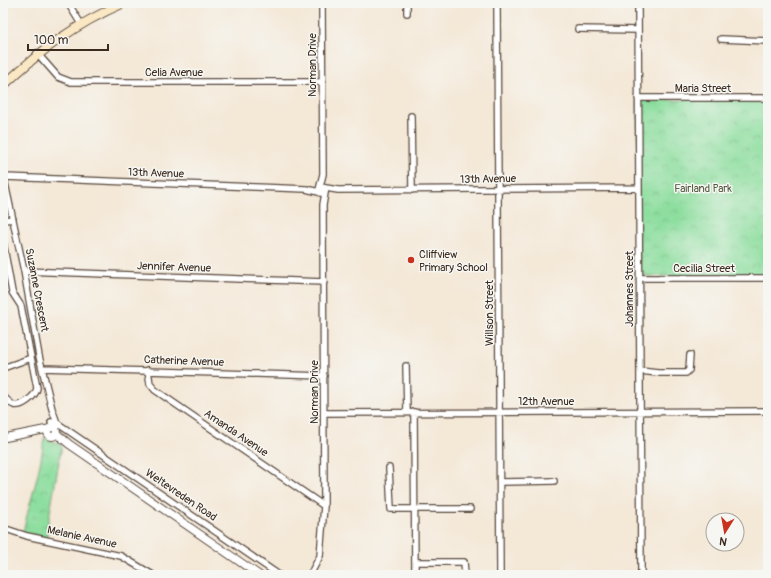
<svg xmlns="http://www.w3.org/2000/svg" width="771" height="578" font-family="Pangolin,sans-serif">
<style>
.park{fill:url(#park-crowns);stroke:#64845e}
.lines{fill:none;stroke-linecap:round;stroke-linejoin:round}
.minor-casing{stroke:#57463a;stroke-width:8}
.tertiary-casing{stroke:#57463a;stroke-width:9}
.secondary-casing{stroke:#57463a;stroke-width:10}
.minor{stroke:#fff;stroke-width:5.5}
.tertiary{stroke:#fff;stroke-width:7}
.secondary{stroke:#fae7c3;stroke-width:8}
.poi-dot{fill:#c8321e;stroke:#f6f6f2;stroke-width:1.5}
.labels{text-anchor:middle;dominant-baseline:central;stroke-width:3;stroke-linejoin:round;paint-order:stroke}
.street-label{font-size:11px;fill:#3b2a1e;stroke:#f6f6f2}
.park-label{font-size:11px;fill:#50573e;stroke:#f6f6f2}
.poi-label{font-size:11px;fill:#3b2a1e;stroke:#f6f6f2;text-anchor:start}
</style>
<defs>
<pattern id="park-crowns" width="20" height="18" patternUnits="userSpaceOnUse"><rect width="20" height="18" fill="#8dde9f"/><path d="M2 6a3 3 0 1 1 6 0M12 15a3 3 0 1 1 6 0" fill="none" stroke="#7bbf88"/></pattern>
</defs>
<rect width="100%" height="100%" fill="#f6f6f2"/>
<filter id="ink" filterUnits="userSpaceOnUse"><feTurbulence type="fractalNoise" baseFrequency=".025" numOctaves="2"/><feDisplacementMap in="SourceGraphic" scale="8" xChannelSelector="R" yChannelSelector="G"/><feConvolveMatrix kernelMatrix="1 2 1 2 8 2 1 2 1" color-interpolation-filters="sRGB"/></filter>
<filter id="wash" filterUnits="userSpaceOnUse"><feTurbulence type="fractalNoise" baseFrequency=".012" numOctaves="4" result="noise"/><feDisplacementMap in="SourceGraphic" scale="16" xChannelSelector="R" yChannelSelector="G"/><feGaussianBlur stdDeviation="0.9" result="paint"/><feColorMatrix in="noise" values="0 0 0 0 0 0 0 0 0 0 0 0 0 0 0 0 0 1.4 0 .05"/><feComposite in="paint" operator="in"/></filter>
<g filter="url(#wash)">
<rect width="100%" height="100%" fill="#f4e8d7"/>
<path class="park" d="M768,99V277L639,276L638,100Z
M44,438L62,445L47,529V538L23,532C30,500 41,471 44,438Z"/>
</g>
<g filter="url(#ink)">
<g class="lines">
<g class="minor-casing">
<path id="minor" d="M68,3L81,24
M497,3L500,575
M638,3L641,575
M407,13V3
M578,29L638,30
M721,39L768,41
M37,53L58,77L71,82H322
M638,98H768
M411,116L412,190
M3,174L24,271L39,356L52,409L57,423L56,432
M5,177L306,189L319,192
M321,187L326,188L325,193H320L319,190L323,174L322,3
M326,188L338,190L639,188
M3,220L13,219
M3,242L12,292L21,306L37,388C36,396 22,407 14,405C11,404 8,401 6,399
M24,271L324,282
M640,278H768
M406,366L407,412
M3,368L31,358
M42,368L324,376
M148,370L150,384L155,390L324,506
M640,371L658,373H686L689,370L690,355
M414,412L415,575
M324,413L768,411
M51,422L57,423L279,575
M389,468L391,509H470
M500,482L554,481
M3,528L27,536L121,556L153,575
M415,562H464L465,575
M310,575L320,556L324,506L323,205L325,193"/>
</g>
<g class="tertiary-casing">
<path id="tertiary" d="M47.5 432a4.5 4.5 0 1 1 9 0a4.5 4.5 0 1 1-9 0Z
M56,433L69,444L259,575
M3,438L48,429"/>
</g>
<g class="secondary-casing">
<path id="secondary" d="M3,86C41,50 75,24 124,3"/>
</g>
<use href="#minor" class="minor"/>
<use href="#tertiary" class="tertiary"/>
<use href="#secondary" class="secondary"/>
</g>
</g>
<circle class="poi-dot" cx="411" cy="260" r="4"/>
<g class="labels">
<g class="street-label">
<text transform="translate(312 65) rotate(-90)">Norman Drive</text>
<text x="174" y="72">Celia Avenue</text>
<text x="703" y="88">Maria Street</text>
<text transform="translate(156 173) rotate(2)">13th Avenue</text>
<text transform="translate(488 179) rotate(-1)">13th Avenue</text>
<text transform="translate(174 267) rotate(2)">Jennifer Avenue</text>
<text x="704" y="268">Cecilia Street</text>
<text transform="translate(629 289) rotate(-90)">Johannes Street</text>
<text transform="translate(37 290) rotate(79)">Suzanne Crescent</text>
<text transform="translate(489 313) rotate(-90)">Willson Street</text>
<text transform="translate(184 361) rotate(2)">Catherine Avenue</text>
<text transform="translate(314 392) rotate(-90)">Norman Drive</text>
<text x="546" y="401">12th Avenue</text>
<text transform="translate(236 433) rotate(34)">Amanda Avenue</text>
<text transform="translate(181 495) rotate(34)">Weltevreden Road</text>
<text transform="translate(82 537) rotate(12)">Melanie Avenue</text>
</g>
<g class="park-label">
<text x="703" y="188">Fairland Park</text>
</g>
<g class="poi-label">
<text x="419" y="254">Cliffview<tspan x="419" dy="13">Primary School</tspan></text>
</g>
</g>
<rect width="771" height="578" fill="none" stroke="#f6f6f2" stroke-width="16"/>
<g transform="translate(725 532) rotate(191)"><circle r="19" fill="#f6f6f2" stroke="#aba49d"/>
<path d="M0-3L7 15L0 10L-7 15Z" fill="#c8321e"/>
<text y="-6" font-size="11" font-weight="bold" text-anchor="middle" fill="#3b2a1e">N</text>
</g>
<path d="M28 44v6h80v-6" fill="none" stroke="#3b2a1e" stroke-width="2"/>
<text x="34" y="44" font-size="12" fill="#3b2a1e" stroke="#f6f6f2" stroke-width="3" paint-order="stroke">100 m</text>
</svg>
